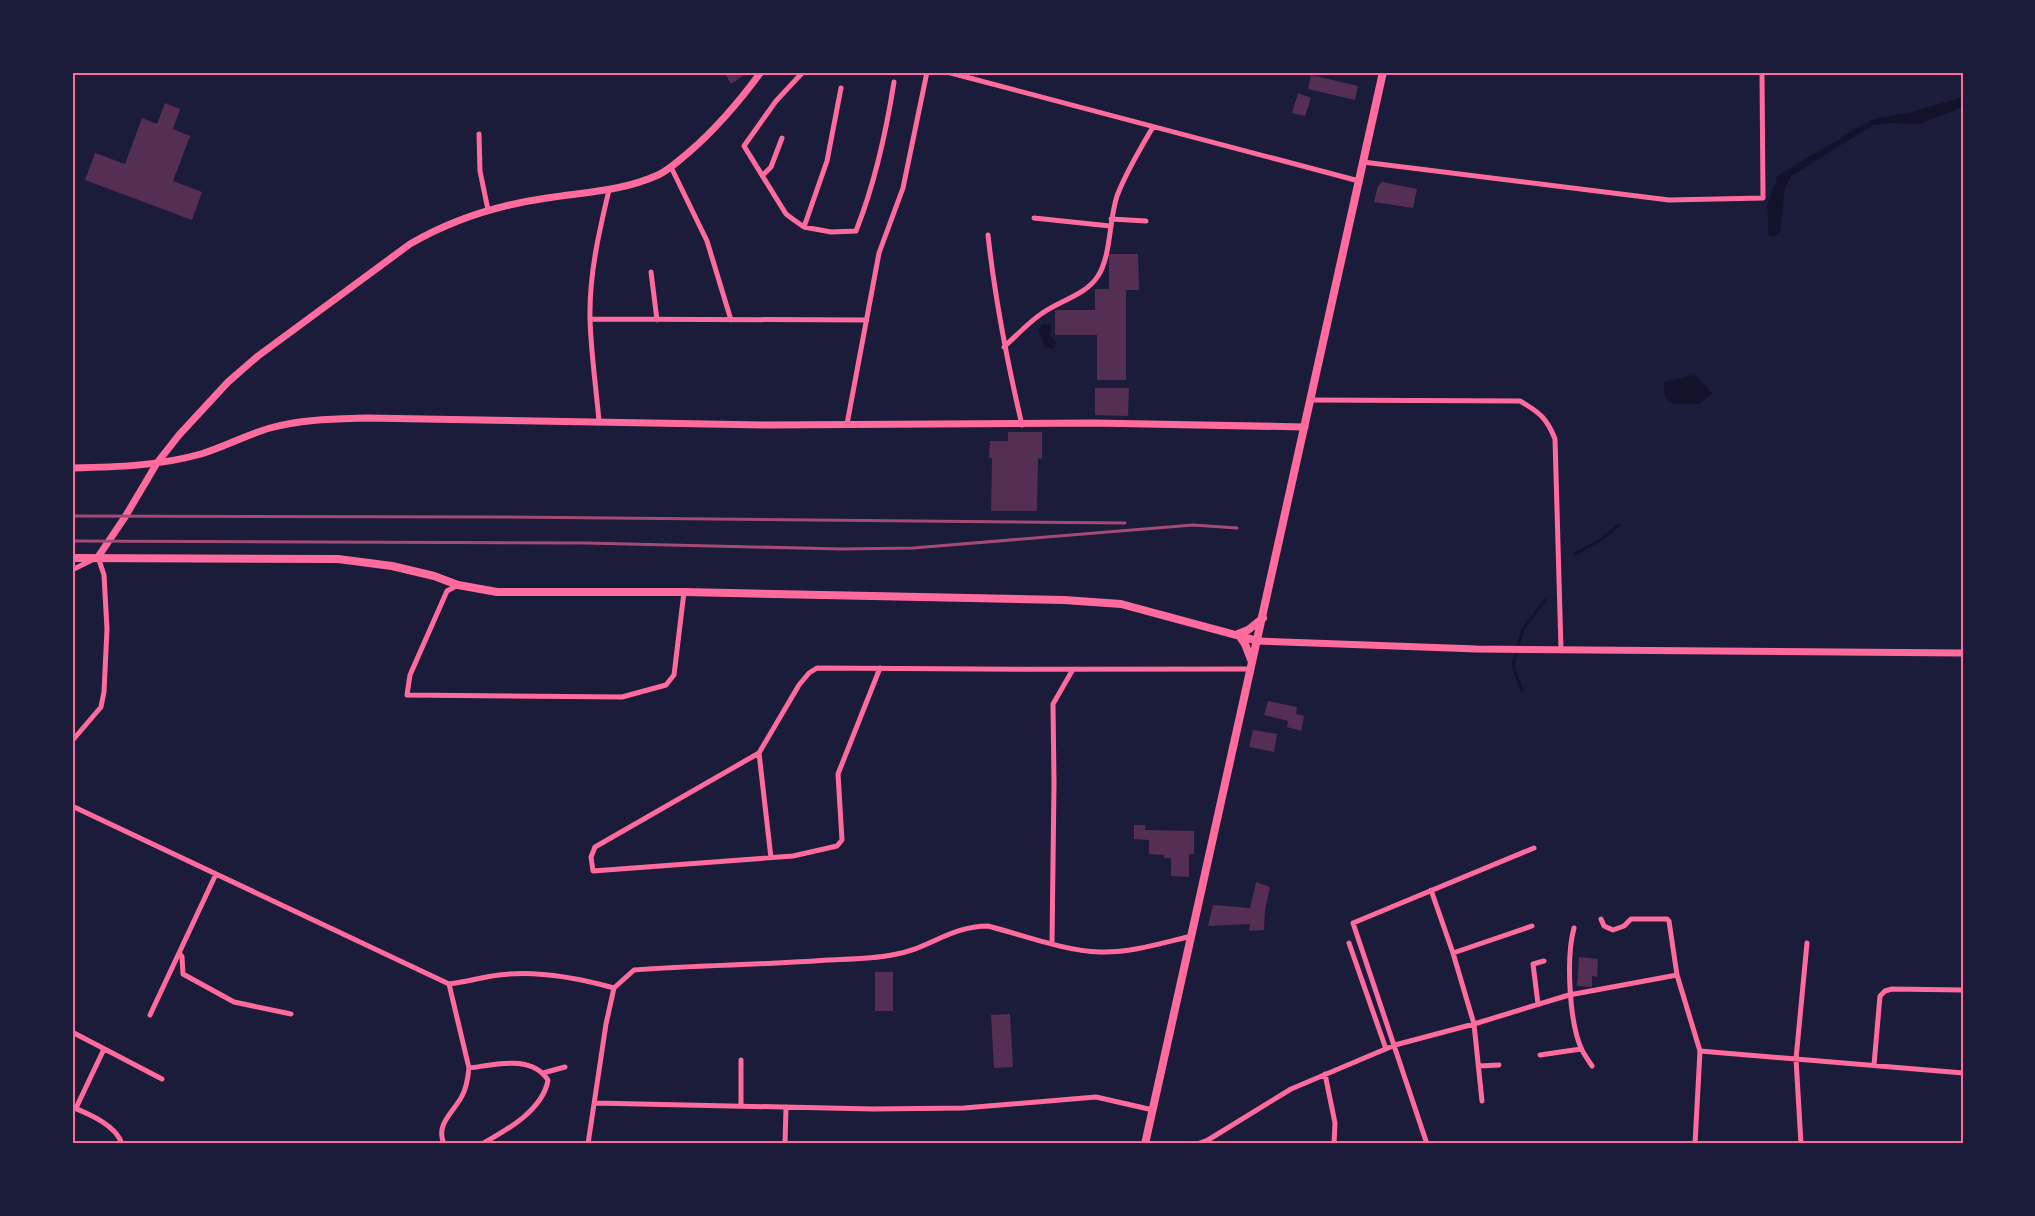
<svg xmlns="http://www.w3.org/2000/svg" width="2035" height="1216" font-family="'Space Grotesk',sans-serif">
<style>
.water{fill:#12122b}
.lines{fill:none;stroke-linecap:round;stroke-linejoin:round}
.stream{stroke:#12122b;stroke-width:3}
.canal{stroke:#12122b;stroke-width:9}
.building{fill:#542f53}
.minor{stroke:#ff6b9d;stroke-width:5}
.tertiary{stroke:#ff6b9d;stroke-width:7}
.secondary{stroke:#ff6b9d;stroke-width:8}
.rail{stroke:#a44b75;stroke-width:3}
.neatline{fill:none;stroke:#ff6b9d;stroke-width:2}
</style>
<rect width="100%" height="100%" fill="#1b1b3a"/>
<path class="water" d="M1963,97V107L1919,124L1890,123L1873,125L1791,176L1785,188L1780,232L1772,235L1777,176L1873,119L1912,112Z
M1043,324L1051,325L1050,335L1056,343L1053,349L1045,347L1038,330Z
M1695,375L1712,393L1700,404H1674L1665,398L1664,382Z"/>
<g class="lines">
<path class="stream" d="M1575,554L1602,539L1619,525
M1522,691L1513,665L1523,629L1545,600"/>
<path class="canal" d="M1773,232L1772,206L1777,189"/>
</g>
<path class="building" d="M724,72H747V73L731,84Z
M1311,75L1358,86L1355,100L1308,89Z
M1298,93L1311,98L1305,116L1292,113Z
M165,103L180,109L173,129L190,136L173,181L202,192L192,220L85,180L95,153L125,164L142,118L157,124Z
M1382,182L1417,189L1413,208L1374,202L1378,186Z
M1109,254H1138L1139,290H1126V380H1097V335H1055V310H1095V289H1109Z
M1095,388H1129L1128,416L1095,415Z
M1008,432H1042V459L1038,458L1037,511H991L992,458H989L990,441H1008Z
M1268,701L1297,707L1296,714L1304,716L1301,731L1287,727L1288,721L1264,715Z
M1253,730L1277,734L1274,752L1249,747Z
M1134,825H1145V830L1194,831V854H1189V877L1171,876V858H1164V855L1149,854V840L1134,839Z
M1256,882L1270,887L1265,910L1264,930L1249,931L1250,924L1208,926L1213,905L1250,908Z
M1579,957L1598,959L1597,977L1592,976V987L1577,986Z
M875,972H893V1011H875Z
M1010,1014L1013,1067L994,1068L991,1015Z"/>
<g class="lines">
<path class="minor" d="M803,72L776,101L744,146L786,214L794,220L804,227L831,232L856,231C875,183 886,133 894,82
M947,72L1359,181
M479,134L480,171L488,210
M1363,162L1669,200L1763,198L1762,72
M671,167L707,241L731,320
M763,175L771,167L782,138
M1034,218L1110,226
M1111,219L1146,221
M804,227L827,161L841,88
M988,235C995,299 1007,361 1022,425
M651,272L657,320
M590,319L867,320
M1004,347C1016,336 1028,323 1041,314C1060,300 1085,296 1098,276C1111,256 1109,220 1117,196C1126,172 1140,149 1153,127
M1311,400L1520,401C1539,412 1547,418 1555,439L1561,649
M599,421C596,387 591,353 590,319C589,275 599,232 609,190
M847,424L879,253L903,188L927,72
M72,570L98,557L104,575L107,629L104,692L101,707L72,741
M458,585L447,591L410,675L407,695L622,697L666,685L674,675L684,592
M880,668L838,774L842,840L837,846L793,856L593,871L591,857L595,847L759,753L799,685L809,673L817,668C962,669 1106,670 1251,669
M759,753L771,858
M72,806L449,984C466,982 483,977 499,975C537,970 578,978 614,988
M1431,890L1453,953L1474,1024L1482,1101
M1601,919L1604,926L1613,930L1624,926L1631,919H1667L1669,921L1677,975L1700,1051L1695,1144
M1574,928C1566,957 1569,1023 1582,1050C1585,1056 1589,1061 1592,1066
M1052,943L1054,783L1053,704L1072,671
M1349,943L1386,1049
M1453,953L1532,926
M180,954L182,957L183,974L234,1002L291,1014
M449,984L469,1068C495,1065 531,1054 548,1080C543,1110 507,1130 482,1144
M614,988L634,970C698,965 763,965 827,960C849,959 871,959 892,955C927,950 950,926 988,926C1023,935 1065,951 1100,952C1131,953 1162,943 1192,936
M1538,1004L1533,964L1544,961
M150,1015L216,874
M72,1032L162,1079
M1700,1051L1963,1073
M1540,1055L1581,1049
M1874,1065L1880,996L1885,991L1892,989L1963,990
M1479,1066L1499,1065
M543,1073L565,1067
M1325,1074L1335,1123L1334,1144
M595,1103L873,1109L964,1108L1096,1097L1153,1110
M741,1105V1060
M72,1107C89,1114 116,1125 122,1144
M76,1108L104,1049
M444,1144C435,1124 454,1112 462,1096C467,1087 468,1078 469,1068
M588,1144L606,1024L614,988
M785,1144L786,1107
M1197,1144L1208,1140L1291,1089L1395,1045L1474,1024L1569,995L1677,975
M1427,1144L1353,923L1534,848
M1801,1144L1796,1059L1807,943"/>
<path class="tertiary" d="M72,468C116,467 158,466 201,454C224,447 246,435 270,428C302,419 334,419 367,418L767,425L1094,423L1305,427
M98,557L125,517L157,463L179,435L228,382L258,356L410,244C453,219 498,205 547,198C585,192 623,191 658,175C669,170 678,161 688,153C716,129 739,102 761,72
M1258,641L1477,649L1963,653"/>
<path class="secondary" d="M72,558L338,559L392,566L434,576L458,585L497,592H684L1064,600L1121,604L1258,641
M1238,634L1245,644L1252,662
M1238,634L1248,630L1263,618
M1145,1144L1383,72"/>
<path class="rail" d="M72,516L499,517L1125,523
M72,541L586,543L842,549L913,548L1193,525L1237,528"/>
</g>
<rect width="2035" height="1216" fill="none" stroke="#1b1b3a" stroke-width="147"/>
<rect x="74" y="74" width="1888" height="1068" class="neatline"/>
</svg>
